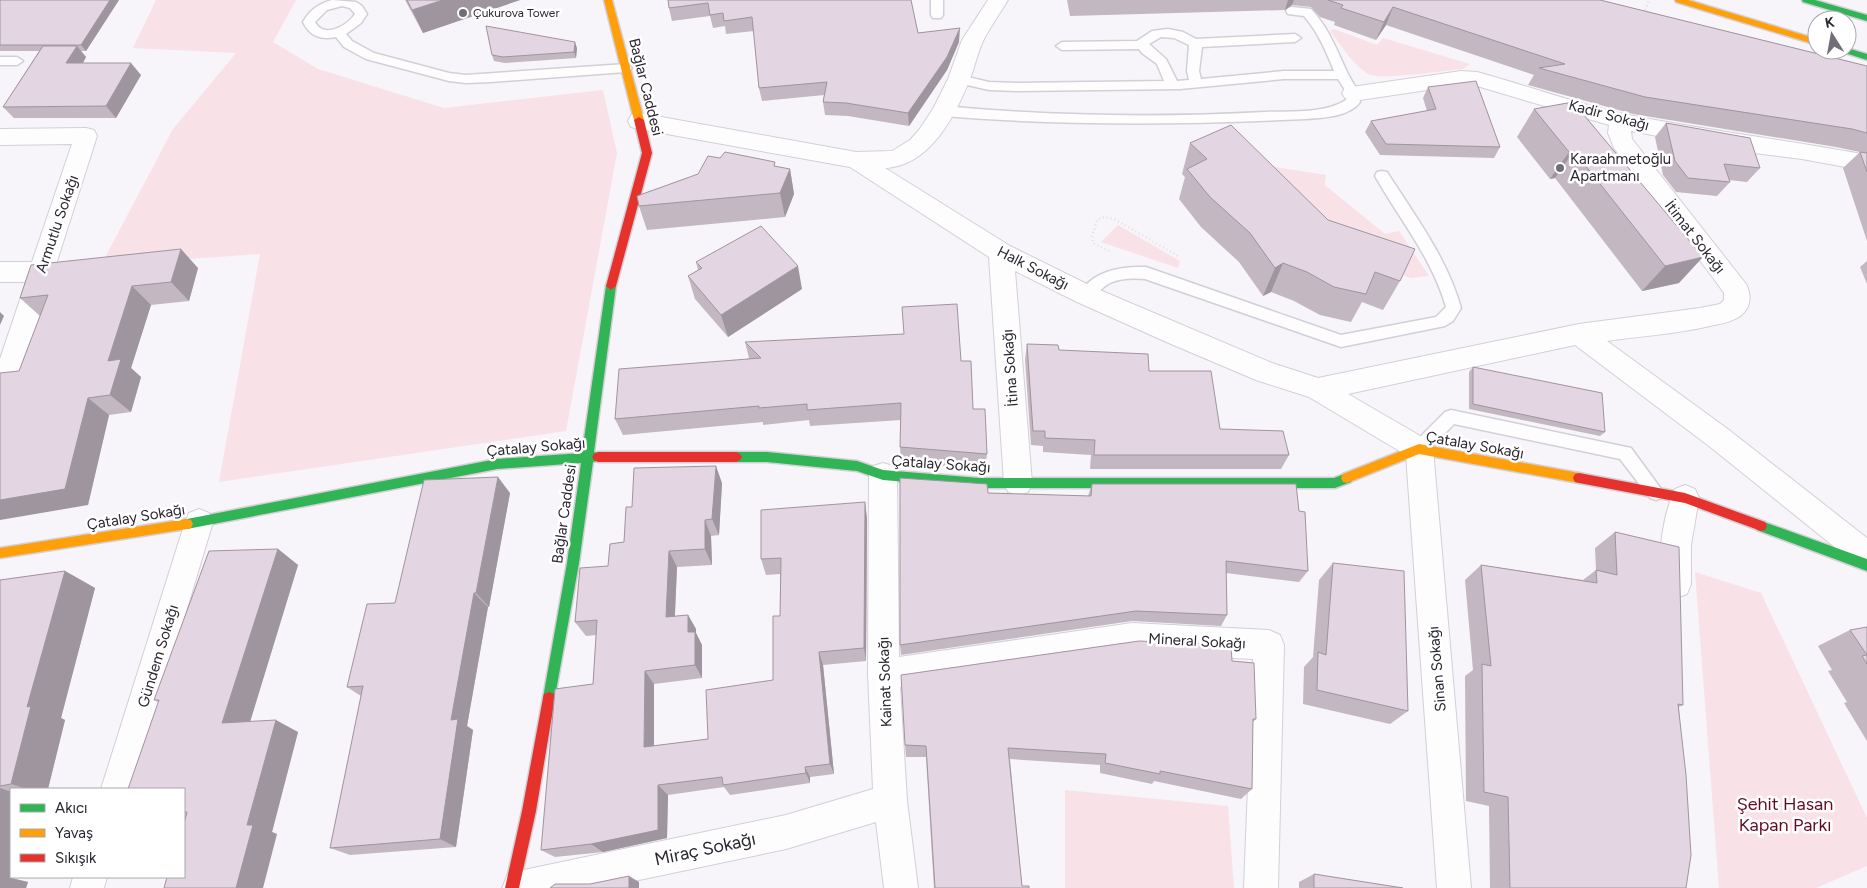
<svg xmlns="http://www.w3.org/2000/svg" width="1867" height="888" font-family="Figtree,sans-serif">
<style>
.green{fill:#f8e2e7}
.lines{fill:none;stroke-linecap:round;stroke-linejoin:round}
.lane-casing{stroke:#d3cfd7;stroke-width:3}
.street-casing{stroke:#d3cfd7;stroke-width:2}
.fast-casing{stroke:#d3cfd7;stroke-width:3}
.slow-casing{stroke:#d3cfd7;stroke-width:3}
.jam-casing{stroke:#d3cfd7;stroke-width:3}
.path{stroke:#e1e0e2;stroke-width:2.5;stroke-dasharray:1 3;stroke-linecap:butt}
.lane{fill:#fefdfe;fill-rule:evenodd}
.street{fill:#fefdfe;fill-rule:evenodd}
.fast{fill:#30b455;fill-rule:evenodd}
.slow{fill:#ff9f0a;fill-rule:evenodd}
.jam{fill:#e5322d;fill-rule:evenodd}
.wall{fill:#c3b7c2}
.shaded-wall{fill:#9f959e}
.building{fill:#e3d5e1;stroke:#9f959e}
.poi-dot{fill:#726e77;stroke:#fff;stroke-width:2}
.labels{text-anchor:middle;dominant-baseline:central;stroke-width:5;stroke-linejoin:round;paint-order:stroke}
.far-poi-label{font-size:12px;fill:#2b2630;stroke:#fff;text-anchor:start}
.street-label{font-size:15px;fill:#2b2630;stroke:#fff}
.poi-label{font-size:15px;fill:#2b2630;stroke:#fff;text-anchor:start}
.near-park-label{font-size:18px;fill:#650a26;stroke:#fff}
.near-street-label{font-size:18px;fill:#2b2630;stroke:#fff}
</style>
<rect width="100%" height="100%" fill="#f7f4fa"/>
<path class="green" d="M156,0H296L273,42L318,69L444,108L603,90L617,153L566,431L219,482L260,254L101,265L173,129L236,53L133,48Z
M1334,29L1377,45L1383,38L1470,64L1463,69C1446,70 1379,81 1368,74C1352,64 1341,45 1330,31Z
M1269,166L1326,175L1325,185L1385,234L1399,231L1429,276L1410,278L1343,249Z
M1118,225L1180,261L1178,268L1101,242Z
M1695,572L1761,593L1867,818V866L1816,888H1719Z
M1065,790L1228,806L1234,888H1065Z"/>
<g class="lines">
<g class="lane-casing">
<path id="lane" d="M332,0L356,2L362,6L367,14L361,23L346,34L352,41L374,53L449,73L466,75L626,64L632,68L626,72L491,82L466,83L449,81L366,59L344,47L336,37C320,40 310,36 303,22C310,10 318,4 332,0ZM342,6L350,8L355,14C347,26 324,39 315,22L327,10Z
M931,0H943V15L941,18H933L931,15Z
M1292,7L1311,9C1329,28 1337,51 1348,74C1353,84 1359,90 1360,102C1349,117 1322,118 1305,119C1184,125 1064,126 943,116L938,114L936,111L938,108L943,106C1050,116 1157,118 1265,112C1290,111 1324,114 1346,100L1347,93L1338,79H1284L1180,89L1017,91L989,90L954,82L953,79L959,75L989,82L1017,83L1164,81L1157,64L1142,53L1139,49L1062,50L1056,46L1062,42L1137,41L1152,31L1168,29L1183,32L1196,39L1295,34L1301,38L1295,42L1202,47L1199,71L1201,79L1284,71H1334C1326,51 1318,32 1304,16L1288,14L1286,11L1288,8ZM1161,37L1174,38L1189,45L1187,71L1189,80L1177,81L1166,59L1149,44Z
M0,57H17L23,61L17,65H0Z
M1382,171L1387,172C1415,216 1447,258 1461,308L1453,321L1445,326L1341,347L1145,279C1134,278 1121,278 1110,283C1099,288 1093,303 1081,299L1079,295C1091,271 1121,266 1146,267L1341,335L1436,317L1446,307C1432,258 1400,220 1375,176L1377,172Z
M1451,410L1631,448L1664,493L1662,498L1656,500L1650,498L1620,459L1454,424L1425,454L1419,456L1413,454L1411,449L1413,444L1445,412Z"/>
</g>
<g class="street-casing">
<path id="street" d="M988,0H1008C1000,13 991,26 984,39C978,51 975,66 970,79C955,116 930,166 885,168L1010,246L1095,288L1272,363L1318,378L1579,324L1700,308L1720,304L1724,300V293L1714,279L1614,148L1608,133L1609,125L1477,86L1461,85L1353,101L1345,98L1342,93L1345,88L1461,71L1477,72C1525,85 1574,103 1623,114C1704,130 1786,140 1867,155V171L1802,159L1731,150L1631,131L1632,139L1746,284C1753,298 1750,312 1735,319C1728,323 1718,324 1710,326C1676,334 1641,336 1607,341L1729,430L1867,538V569L1857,565L1709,446L1575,345L1348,394L1429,441L1433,449L1471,888H1437L1406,455L1309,397L1256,380L1171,344L1077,302L1015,271L1032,483L1028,492L1018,495L1008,492L1004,483L989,257L850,167L639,129L631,127L628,121L631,115L639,113L856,152L892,151L910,140L919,130L933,109L948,79L962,40Z
M86,128L94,130L97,136L13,399L9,407L0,410V359L26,282H0V262H32L72,144L0,145V129Z
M883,463L893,466L897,475L899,657L1132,623L1269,630L1280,635L1284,645L1278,888H1244L1253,659L1132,653L900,687L907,801L918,888H884L876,822L786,849L601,888H502L507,876L519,871L786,815L873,789L868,674L869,475L873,466Z
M1685,485L1695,489L1699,498L1691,545V584L1687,594L1676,598L1665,594C1654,569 1663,514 1675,489Z
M199,509L209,513L213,522L133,789H101L185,522L189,513Z
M73,877H107L104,888H70Z"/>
</g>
<g class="fast-casing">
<path id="fast" d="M1802,0H1815L1867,15V21L1803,2Z
M1847,48L1867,54V60L1842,52L1841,50H1847Z
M611,282L616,286L594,452L602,454L604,457L602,460L593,462L579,563L554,702L549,704L544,702L543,698L567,563L581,463L497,469L187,529L183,528L181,524L183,520L187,519L497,459L582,453L606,286Z
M736,452H767L857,461L883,470L979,478H1334L1347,473L1351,474L1353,478L1351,482L1335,488H979L883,480L857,471L767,462H736L732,460L730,457L732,454Z
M1761,521L1867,559V571L1757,530L1755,526L1757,522Z"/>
</g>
<g class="slow-casing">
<path id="slow" d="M604,0H612L644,120L642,122L639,123L634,120Z
M1675,0H1688L1817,39V45L1676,2Z
M1419,444L1579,473L1583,474L1585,478L1583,482L1579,483L1419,454L1347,483L1343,482L1341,478L1343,474Z
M187,519L191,520L193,524L191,528L187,529L0,558V548Z"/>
</g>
<g class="jam-casing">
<path id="jam" d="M639,117L644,120L652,153L616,286L611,290L606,286L642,153L634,120Z
M598,452H736L740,454L742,457L740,460L736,462H598L594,460L592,457L594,454Z
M1579,473L1685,493L1765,522L1767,526L1765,530L1761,531L1685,503L1579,483L1575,482L1573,478L1575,474Z
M549,692L554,694L555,698L536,811L519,888H505L522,811L543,698L544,694Z"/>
</g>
<path class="path" d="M1644,14L1649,0
M1109,251L1093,243L1092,237L1097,220L1104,217L1114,219L1178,256"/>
<use href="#lane" class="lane"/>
<use href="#street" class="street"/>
<use href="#fast" class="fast"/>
<use href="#slow" class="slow"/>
<use href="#jam" class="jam"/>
</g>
<path class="wall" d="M0,0H119L86,51H81L86,57L83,63L141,75L116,118H14L3,107L39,51H0Z
M405,0H520L423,33Z
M668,0H911L918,33L959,42L947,70L909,126L848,116L825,115L823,102L824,95L762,101L759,88L754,31L726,34L725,26L713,28L710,16L672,21L669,8Z
M1067,0H1600L1867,66V241L1843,168L1860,152L1836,147L1633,114L1528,85L1534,75L1386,25L1376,40L1334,25L1335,22L1320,17L1311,7L1292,5L1285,10L1070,16Z
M577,48L576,58L505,63L494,61L492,55Z
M1428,87L1500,147L1494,158L1380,155L1365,132L1371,121L1427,111L1423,98Z
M1573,102L1679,283L1642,291L1555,178L1550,179L1517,137L1534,109Z
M1666,123L1760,168L1747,182L1729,180L1730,182L1717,196L1676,192L1663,175L1655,137Z
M1190,143L1328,220L1400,281L1383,310L1362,302L1351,322L1320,315L1294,301L1271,292L1263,296L1239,262L1201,227L1179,199L1185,177L1182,174Z
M720,158L790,169L794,194L785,217L647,230L639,206L698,174Z
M1867,261V284L1860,267Z
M696,262L802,289L728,337L695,299L688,276L698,270Z
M198,268L189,301L151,305L131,368L141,377L131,412L109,415L88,505L19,371L40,316L20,298Z
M745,342L961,361L973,409L987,454L985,469L901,463L900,447L901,420L810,426L809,420L763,425V422L623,435L615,419L749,358Z
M1027,344L1059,350L1149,371L1220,429L1289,455L1281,469H1090L1091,455L1043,452V446L1031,445L1025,360Z
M1473,367L1605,432L1600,436L1469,409V372Z
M722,483L719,535L711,536L712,565L677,567L675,616L688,615L696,629V633L702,645V678L654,684V746L708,739L773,680L780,616V574L766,575L761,559L865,502L867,519L866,661L823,665L834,774L810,777V783L730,795L724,787L668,795L667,838L603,852L555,857L541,850L593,684L596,635L586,636L575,622L608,566L624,542L632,507Z
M1092,484L1299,511L1308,571L1299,582L1226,573L1227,615L1221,626L1132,621L901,655L900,645L988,493L1088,496Z
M510,493L489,607H488L467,726L473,730L456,847L350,855L330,848L361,696L347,687L395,603Z
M1615,532L1683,705L1679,707L1686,888H1490L1489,806L1466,801L1465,676L1473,670L1465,580L1481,565L1583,580L1596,570L1595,548Z
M278,549L298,565L250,722L298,732L272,832L277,834L184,823V789L158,702L154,700Z
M1333,563L1408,711L1390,724L1303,704L1304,667L1313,657L1319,580Z
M65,571L95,588L61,718L65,720L48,789H11V878L28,882L26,888H0V580Z
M1867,627V741L1844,703L1847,702L1828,671L1832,670L1818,646L1850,630Z
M1232,661L1256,719L1253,722L1252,789L1241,799L1154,781L1152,784L1100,773V765L1010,759L1022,886L1029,888H934L926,757H906L905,745Z
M1314,874L1403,888H1299V882Z"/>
<path class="shaded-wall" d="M110,0H119L86,51L81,45Z
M443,0H520L423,33L412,10Z
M1288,0H1294L1292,5L1285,10Z
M1393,7L1386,25L1376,40L1384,22Z
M960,28L959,42L947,70L909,126L908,113Z
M575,42L577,48L576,58L574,52Z
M77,46L86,57L76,75L66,63Z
M131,63L141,75L116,118L106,106Z
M1574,151L1555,178L1550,179L1569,152Z
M790,169L794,194L785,217L780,193Z
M181,249L198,268L189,301L171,282Z
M1703,257L1679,283L1642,291L1665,266Z
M1283,263L1271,292L1263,296L1275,268Z
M798,266L802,289L728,337L721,315Z
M132,286L151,305L131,368L141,377L131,412L110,395L108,361Z
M0,312L4,316L0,325Z
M88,398L109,415L88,505L0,520V500Z
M716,466L722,483L719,535L712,519Z
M498,477L510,493L489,607L476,593Z
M865,502L867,519L866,661L864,648Z
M705,520L711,536L712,565L705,549Z
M278,549L298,565L246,735L222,723Z
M669,551L677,567L674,631L666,617Z
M65,571L95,588L61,718L65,720L48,789H27L11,784L27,707Z
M474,593L488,607L467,726L473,730L456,847L440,839L451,720Z
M688,615L696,629V633L702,645V678L695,665L688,632Z
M819,652L823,665L834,774L830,764Z
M645,671L654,684V758L644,747Z
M276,720L298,732L272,832L277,834L263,888H236L247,825Z
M805,767L810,777V783L806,773Z
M658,785L668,795L667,838L603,852L591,844Z
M0,788L11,792V878L28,882L26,888H0Z
M629,876L639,882V888H629Z"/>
<path class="building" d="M0,0H110L81,45H0Z
M407,0H443L412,10Z
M668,0H911L918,33L960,28L947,57L908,113L846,103L823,102L827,82L759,88L752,17L724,21L723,13L710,15L708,3L669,8Z
M1328,0H1600L1867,66V133L1852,129L1645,97L1539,68L1565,64L1393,7L1384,22L1341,8L1343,5Z
M486,26L575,42L574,52L503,57L492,55Z
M43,46H77L66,63H131L106,106L3,107Z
M1476,81L1500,147L1386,144L1371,121L1436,109L1428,87Z
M1573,102L1703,257L1665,266L1574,151L1569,152L1534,109Z
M1666,123L1750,138L1760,168L1724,164L1730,182L1688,178L1675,161Z
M1231,125L1328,220L1415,249L1400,281L1375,272L1366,294L1334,287L1307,272L1283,263L1275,268L1250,233L1210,197L1187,169L1207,159L1190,143Z
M725,152L775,162L774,166L790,169L780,193L639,206L637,196L698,174L708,156L720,158Z
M1860,152L1867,153V172Z
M761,226L798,266L721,315L688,276L702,268L696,262Z
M181,249L171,282L132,286L108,361L121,359L110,395L88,398L65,489L0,500V373L19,371L48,295L20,298L31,265Z
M957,304L961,361H971L973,409H985L987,454L900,447L901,403L807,410V404L759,408V406L615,419L619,369L761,358L745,342L904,334L902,307Z
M1027,344L1058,345L1059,350L1148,354L1149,371H1211L1220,429L1283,431L1289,455H1094L1095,440L1045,438V431H1033Z
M1473,367L1602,393L1605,432L1473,404Z
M716,466L712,519L705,520V549L669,551L666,617L688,615V632H695V665L645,671L644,747L708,739L706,690L773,680V616H780L781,558L761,559V510L865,502L864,648L819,652L830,764L805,767L806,773L723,785L722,777L658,785V830L591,844L541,850L555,689L593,684L597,620L575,622L580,568L608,566L610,544L624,542L626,507H632L634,468Z
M498,477L476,593H474L451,720L458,719L440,839L330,848L363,686L347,687L367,604L395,603L424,480Z
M900,478L987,484L988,493L1091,496L1092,484H1296L1299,511L1305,512L1308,571L1226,561L1227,615L1136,611L900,645Z
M1615,532L1679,547L1683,705L1678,704L1686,775L1691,855L1686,888H1510L1508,797L1484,792L1482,664L1491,666L1481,565L1597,583L1596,570L1617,575Z
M278,549L222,723L276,720L247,825H253L236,888H164L167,877H184V824L187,812H184V789H128L159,700H154L209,551Z
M1333,563L1404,571L1408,711L1317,690L1318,652L1326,655Z
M65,571L27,707L31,706L11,784L0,786V580Z
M1867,627V664L1862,656L1867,655L1850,630Z
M1139,641L1231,645L1232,661L1254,663L1256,719H1253L1252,789L1160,771V774L1105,763L1106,754L1008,748L1022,886H1029V888H935L926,746L905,745L901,675Z
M1314,874L1403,888H1314Z
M629,876V888H550L555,884H590Z"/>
<g class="poi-dot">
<circle cx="463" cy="13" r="5"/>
<circle cx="1560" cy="168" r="5"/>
</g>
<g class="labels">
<g class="far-poi-label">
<text x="473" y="13">Çukurova Tower</text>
</g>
<g class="street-label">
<text transform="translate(646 87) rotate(76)">Bağlar Caddesi</text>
<text transform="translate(1609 115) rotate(15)">Kadir Sokağı</text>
<text transform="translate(57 224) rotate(-71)">Armutlu Sokağı</text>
<text transform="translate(1695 237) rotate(52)">İtimat Sokağı</text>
<text transform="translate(1033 268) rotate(27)">Halk Sokağı</text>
<text transform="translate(1010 368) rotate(-94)">İtina Sokağı</text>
<text transform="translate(1475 445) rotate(10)">Çatalay Sokağı</text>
<text transform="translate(536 447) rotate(-5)">Çatalay Sokağı</text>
<text transform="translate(941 464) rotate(4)">Çatalay Sokağı</text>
<text transform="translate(564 514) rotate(-82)">Bağlar Caddesi</text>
<text transform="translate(136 517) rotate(-9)">Çatalay Sokağı</text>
<text transform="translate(1197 641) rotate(3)">Mineral Sokağı</text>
<text transform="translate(158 656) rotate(-73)">Gündem Sokağı</text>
<text transform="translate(1437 669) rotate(-95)">Sinan Sokağı</text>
<text transform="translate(885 682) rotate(-92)">Kainat Sokağı</text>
</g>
<g class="poi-label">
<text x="1570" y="159">Karaahmetoğlu<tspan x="1570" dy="17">Apartmanı</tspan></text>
</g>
<g class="near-park-label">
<text x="1785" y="804">Şehit Hasan<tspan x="1785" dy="21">Kapan Parkı</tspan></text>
</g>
<g class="near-street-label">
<text transform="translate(705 849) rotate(-12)">Miraç Sokağı</text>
</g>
</g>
<rect x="10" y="788" width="175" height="90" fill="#ffffff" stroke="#aaa8ac"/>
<rect x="20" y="804" width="25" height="8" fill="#30b455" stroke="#aaa8ac"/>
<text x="55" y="813" font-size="15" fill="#2b2630">Akıcı</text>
<rect x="20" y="829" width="25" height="8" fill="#ff9f0a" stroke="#aaa8ac"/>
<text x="55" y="838" font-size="15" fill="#2b2630">Yavaş</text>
<rect x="20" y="854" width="25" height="8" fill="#e5322d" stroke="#aaa8ac"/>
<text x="55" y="863" font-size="15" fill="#2b2630">Sıkışık</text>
<g transform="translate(1832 35) rotate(349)"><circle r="24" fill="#ffffff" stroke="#aaa8ac"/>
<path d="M0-4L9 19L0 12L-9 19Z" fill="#726e77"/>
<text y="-8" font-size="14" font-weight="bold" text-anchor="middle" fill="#2b2630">K</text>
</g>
</svg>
